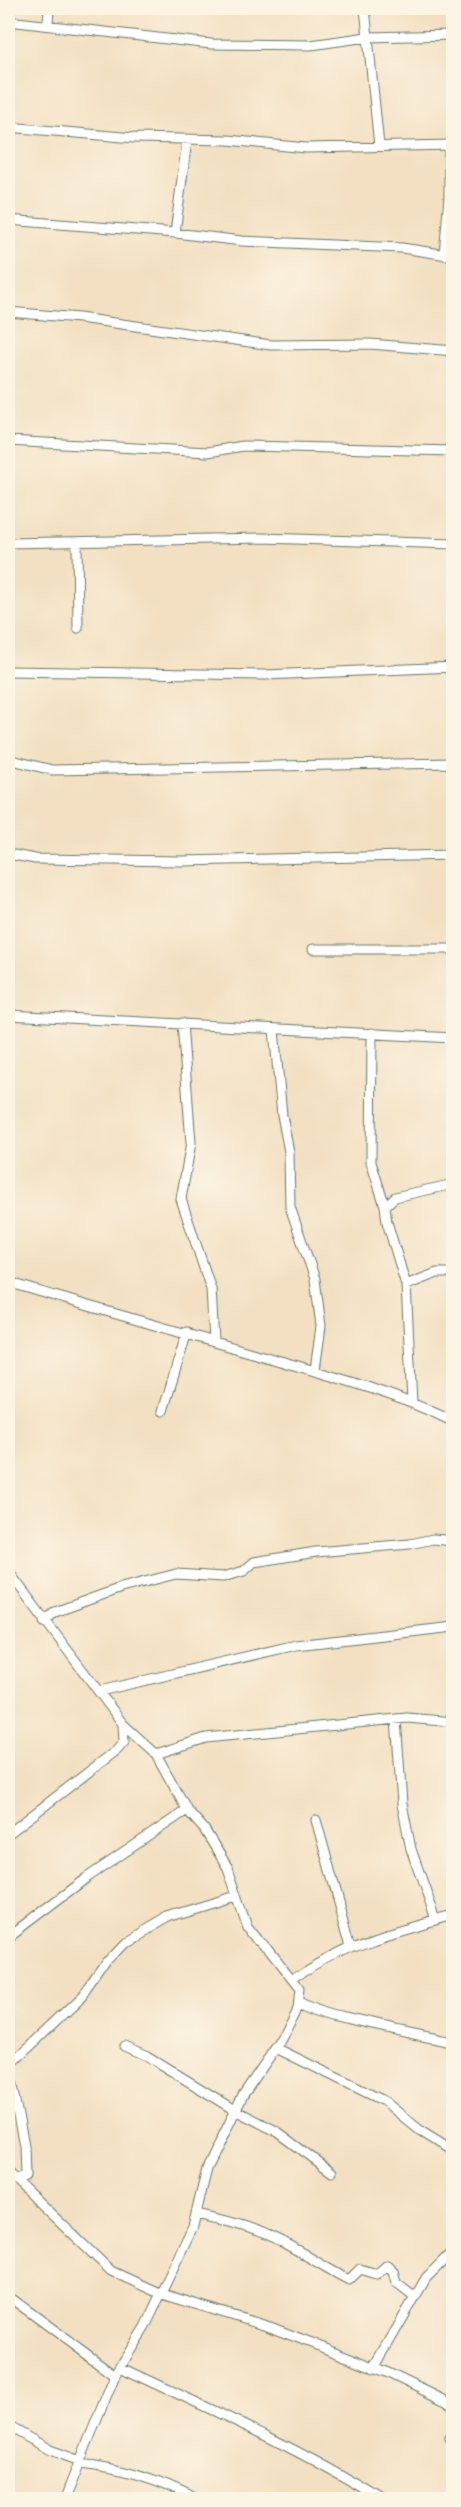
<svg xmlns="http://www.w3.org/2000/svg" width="461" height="2507" font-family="'Old Standard TT',serif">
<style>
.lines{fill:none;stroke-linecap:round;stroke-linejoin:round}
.minor-casing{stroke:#697666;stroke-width:11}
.minor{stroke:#fff;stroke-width:9}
</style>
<rect width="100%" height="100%" fill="#fcf5e5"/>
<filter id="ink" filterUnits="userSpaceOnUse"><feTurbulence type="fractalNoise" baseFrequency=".0167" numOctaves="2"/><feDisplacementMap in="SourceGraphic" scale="12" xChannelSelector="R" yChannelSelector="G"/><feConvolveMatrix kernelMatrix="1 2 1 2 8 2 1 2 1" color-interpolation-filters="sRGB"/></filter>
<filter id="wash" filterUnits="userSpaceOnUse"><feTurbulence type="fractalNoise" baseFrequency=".008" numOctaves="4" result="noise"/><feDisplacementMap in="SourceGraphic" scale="24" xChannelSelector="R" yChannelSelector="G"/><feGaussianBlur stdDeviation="1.35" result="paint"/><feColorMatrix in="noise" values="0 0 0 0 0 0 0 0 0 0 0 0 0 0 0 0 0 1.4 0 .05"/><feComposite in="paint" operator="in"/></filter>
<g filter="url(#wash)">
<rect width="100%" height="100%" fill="#f3e0c2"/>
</g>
<g filter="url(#ink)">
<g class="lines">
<g class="minor-casing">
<path id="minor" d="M365,8L379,146
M8,21L211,44L311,45L367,37L454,35
M48,25L49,8
M8,127L134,138L228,140L306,148L454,145
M8,220L175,233L242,241L402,248L454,256
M175,233L187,140
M444,255L449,197V145
M8,312L79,318L271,345L370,344L454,351
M8,441L208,452L243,446L454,451
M77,542L78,628
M8,543L262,538L454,544
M8,671L265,675L454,667
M8,759L52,770L454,763
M8,854L35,859L182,861L454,855
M313,949H454
M8,1015L454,1038
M182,1023L191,1143L181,1199L211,1289L214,1341
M274,1030L282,1115L289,1152L290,1207L315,1279L321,1326L315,1370
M372,1033L371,1162L385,1206
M8,1282C89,1307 170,1329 252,1353C321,1373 389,1390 454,1422
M406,1285L437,1273H454
M412,1402L406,1285L387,1222L385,1206L395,1197L454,1184
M163,1411L187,1332
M8,1571L123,1724L156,1754L187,1810L204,1829L228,1868L248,1927L299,1992L297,2007L279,2043L243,2095L207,2169L193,2226L145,2327L115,2375L64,2500
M44,1622L55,1612L121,1588L176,1574L223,1577L244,1571L254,1562L316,1552L410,1544L433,1539L454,1541
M100,1691L296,1645L454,1627
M396,1719L402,1804L411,1849L436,1920
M156,1754L206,1738L407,1718L454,1722
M316,1820L351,1946
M8,1834L117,1750L124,1742L123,1724
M8,1937L85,1879L187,1810
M292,1980C349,1942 388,1932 454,1915
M298,2003C349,2023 401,2030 454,2043
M124,2046L147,2056L237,2111L278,2132L332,2172
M276,2048L384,2101L422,2132L454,2152
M8,2067L82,1997L108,1960L126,1941L167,1917L236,1896
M8,2067L24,2145L25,2176L17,2180
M8,2173L111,2271L159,2293L270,2327L384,2371L454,2405
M196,2214C226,2220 253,2227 280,2241C304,2253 325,2268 349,2280L360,2269L377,2274L387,2265L393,2271L396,2282L414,2296
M8,2296L115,2375
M120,2367C208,2408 299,2448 382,2500
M374,2368L426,2278L454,2250
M8,2426L50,2450L80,2461
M454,2432L450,2438L454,2443
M79,2464C122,2468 159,2480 197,2500"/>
</g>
<use href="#minor" class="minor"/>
</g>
</g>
<rect width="461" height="2507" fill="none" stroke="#fcf5e5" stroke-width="30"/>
</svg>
